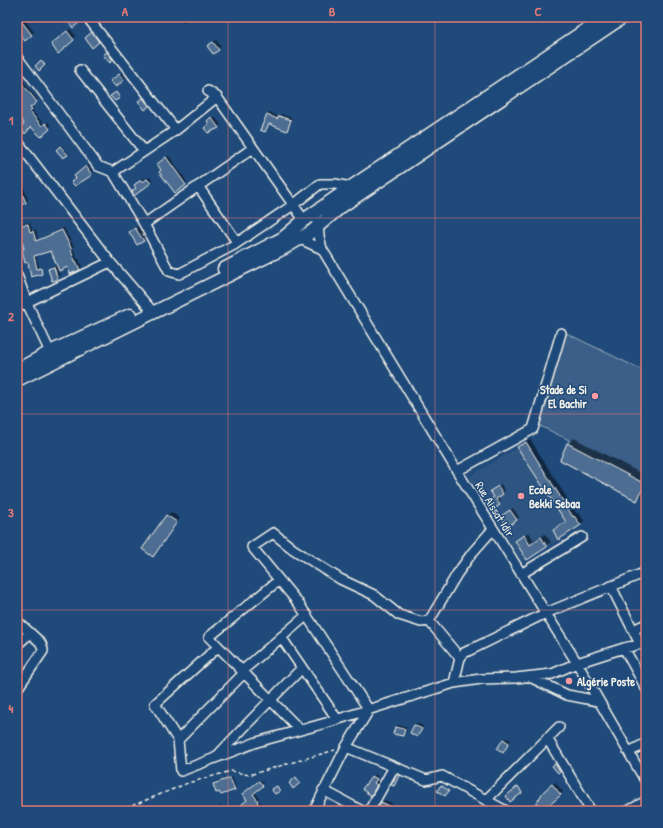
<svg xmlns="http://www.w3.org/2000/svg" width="663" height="828" font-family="'Patrick Hand',sans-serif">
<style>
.built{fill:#2d5581}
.grass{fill:#3a5f88;stroke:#97a8b8}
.shadow{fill:#0007}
.building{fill:#4d6e92;stroke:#f4f1e8}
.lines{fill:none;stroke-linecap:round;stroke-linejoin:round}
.minor-casing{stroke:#f4f1e8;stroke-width:12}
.major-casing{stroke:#f4f1e8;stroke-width:15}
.path{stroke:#f4f1e8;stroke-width:1.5;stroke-dasharray:4 3;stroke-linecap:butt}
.minor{stroke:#1f4a7a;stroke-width:9}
.major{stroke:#1f4a7a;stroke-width:12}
.grid{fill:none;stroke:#e27875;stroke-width:1;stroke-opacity:0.55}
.poi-dot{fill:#ff9aa2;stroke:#1f4a7a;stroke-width:1.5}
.labels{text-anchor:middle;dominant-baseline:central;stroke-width:3;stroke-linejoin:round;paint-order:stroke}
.poi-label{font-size:12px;font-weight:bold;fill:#f4f1e8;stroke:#1f4a7a;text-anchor:start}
.street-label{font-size:12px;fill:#f4f1e8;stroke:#1f4a7a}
.neatline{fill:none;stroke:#e27875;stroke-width:1.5}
.grid-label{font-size:13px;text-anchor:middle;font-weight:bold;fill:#e27875}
</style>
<rect width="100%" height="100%" fill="#1f4a7a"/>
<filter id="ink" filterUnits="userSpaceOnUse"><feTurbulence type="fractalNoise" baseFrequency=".025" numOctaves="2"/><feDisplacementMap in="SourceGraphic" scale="8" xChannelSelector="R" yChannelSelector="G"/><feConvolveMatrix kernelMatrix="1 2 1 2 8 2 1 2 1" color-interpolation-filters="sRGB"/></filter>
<g filter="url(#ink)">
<path class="built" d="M526,442L581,525L523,563L469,477Z"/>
<path class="grass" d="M564,332L646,372V482L637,501L560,460L569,440L538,425Z"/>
<path class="shadow" d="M180,17H189L183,22L180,18Z
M25,20L34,32L32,34L17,29V27Z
M70,29L76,36L58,52L55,42Z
M94,31L101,39L98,41L89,35Z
M216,40L221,47L213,53L211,44Z
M110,50L115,57L110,62L107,52Z
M18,71L22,76L20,77L38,100L32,105L34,107L31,110L45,125L48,122L51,126L41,136L32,126L26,124L17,111V72Z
M122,73L126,77L116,86L112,81Z
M146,96L151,103L145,108L142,99Z
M269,112L279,117L281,114L292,118L288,128L286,129L269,123L265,131L261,129Z
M214,116L221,125L209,132L210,119Z
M62,146L68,153L63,157L57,150Z
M169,156L187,182L185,184L162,170L160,162Z
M88,165L93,172L91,174L77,178L75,176Z
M150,177L152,180L150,183L137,188L138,183L144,178L146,180Z
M24,188L28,200L26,202L17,205V190Z
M30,222L32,230H36L38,240L64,228L74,247H73L77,259H79L82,267L79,269L69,266L58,270L60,276L57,279L50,269L52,267L58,265L52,250L36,255L40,271L38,273L28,261L23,250L25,248L19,226L22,224Z
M138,226L146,238L143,240L133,230Z
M574,438L646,476V487L643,494L637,500L568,444Z
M530,439L577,514L579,513L584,521L580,524L554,531L566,521L518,447Z
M501,484L505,491L498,496L501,502L499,505L495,497L494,489Z
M513,508L519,517L508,525L502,516Z
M171,512L180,518L153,555L167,516Z
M529,532L534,541L545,534L551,542L528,559L521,537Z
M417,723L423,726L417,736L411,732Z
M398,725L407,727L405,733L403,735L396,728Z
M506,738L511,740L505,749L504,740Z
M557,764L561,770L559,772L554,766Z
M400,773H401L396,783L394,785L397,775Z
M375,774L378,777L376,780L379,782L373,792L364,789Z
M232,777L236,787L234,789L214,784L216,782Z
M261,780L264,784L255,792L259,798L258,800L268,811H256L248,800L245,792Z
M555,782L563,792L549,804L565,811H533L548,789Z
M384,800L392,803L388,811H379L382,803Z
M489,805L500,811H484Z
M221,806L224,811H213Z
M444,806L448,809L447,811H437Z
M194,807L196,811H186Z
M300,808L302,811H295Z"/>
<path class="building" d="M64,17H81L82,20L73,28Z
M22,22L32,35L25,41L17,31V26Z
M67,31L74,40L58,54L51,44Z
M92,32L99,42L92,48L85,38Z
M213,42L219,50L213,54L207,46Z
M107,52L113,60L110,63L103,55Z
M41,60L45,65L39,71L35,66Z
M119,74L124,80L116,87L110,81Z
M17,77L37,102L30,108L32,110L30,112L42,126L45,123L50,129L41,137L31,127L25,134L20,128L24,124L17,113Z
M116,92L120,98L115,101L110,96Z
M143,98L149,106L145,110L138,101Z
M267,114L277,119L279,116L291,120L287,131L269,124L265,132L260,130Z
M211,117L219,128L208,133L204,128L209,124L207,121Z
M60,146L68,155L63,158L56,150Z
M166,157L186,185L175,193L159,172L161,170L157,164Z
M86,166L92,175L75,186L71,182L76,178L74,176Z
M147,179L151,183L134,196L132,191L136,188L134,185L141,180L143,182Z
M17,180L26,203L17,206Z
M28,224L30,232L33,231L36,241L62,230L72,250H71L75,261H76L80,270L70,274L68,267L59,271L51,251L34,256L37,269L41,268L42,274L31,277L28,262L25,263L22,250L24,249L18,226Z
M135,228L144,241L137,245L129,232Z
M54,267L58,280L52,281L48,269Z
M526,442L573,517L574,516L581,525L558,540L553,530L566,522L517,447Z
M567,443L645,484L637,501L560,460Z
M498,486L503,494L496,499L500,505L491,511L486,503L494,497L490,491Z
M510,510L517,520L507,527L501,516Z
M166,515L177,522L153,557L142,549Z
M524,535L530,545L541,537L547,547L527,560L515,541Z
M414,725L422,729L417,737L410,733Z
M395,727L405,729L403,736L393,734Z
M503,739L509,743L503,753L497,749Z
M555,764L560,772L558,773L552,766Z
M397,774L399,776L394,786L391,785Z
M372,776L377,779L374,783L377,785L371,796L362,789Z
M296,777L300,783L293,789L289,783Z
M230,778L235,790L221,795L219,792L216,793L213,784Z
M259,781L263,786L253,794L258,801L257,802L265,811H245L241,805L247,800L242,794Z
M552,784L561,795L547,807L556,811H532L543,792Z
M441,785L449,791L445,796L437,791Z
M277,786L280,791L275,794L271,789Z
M518,786L522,793L510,802L506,796Z
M381,802L390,806L387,811H376Z"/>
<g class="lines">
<g class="minor-casing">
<path id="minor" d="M87,17L176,130
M17,57L98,166L113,172L143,222L169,271L179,274L234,245L293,205L320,184H335L351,187
M80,70L144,151
M208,91L217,97L304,220
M17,141L110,262L153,312
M113,172L176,130L217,97
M198,186L237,242
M311,216C320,220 318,227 319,236C320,240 321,244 322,249L457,471L577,663L646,782
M144,224L253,148
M297,236L300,239L322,249
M17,275L27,303L50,352
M17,307L110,262
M457,471L533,429L561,333
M521,574L582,537
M279,580L209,637L300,730
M611,586L640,644
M17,621L40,642C42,645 43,647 43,651L17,689
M633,630L646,624
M281,637L337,719
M17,645L30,633
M624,648L646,688
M460,658L429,621L457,574L472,553L493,529
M242,671L307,615
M244,673L178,740L181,771L257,742L326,723L454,683L481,679L516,678L552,674L577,663L624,648L646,643
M530,677L567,695L598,701
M454,683L460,658L464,653L546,613L646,572
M547,738L591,811
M178,740L155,704L218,647
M346,747L426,780L442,776L506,811
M629,752L646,743
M216,757L251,720L302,668
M323,790L362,811
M486,800L559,727
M314,811L346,747L369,710L299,604L252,547L273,533L293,549L340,579L374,595L399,615L421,622L429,621
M369,811L394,767
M628,811L646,801"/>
</g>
<g class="major-casing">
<path id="major" d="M224,269L283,238L304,220L351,187L605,17
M17,370L50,352L130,315
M17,380L284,248L311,232L342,206L623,17"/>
</g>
<path class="path" d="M119,811L188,783L231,771L249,775L335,750"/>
<use href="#minor" class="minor"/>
<use href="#major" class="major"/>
</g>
</g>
<path class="grid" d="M228,17V811M435,17V811M17,218H646M17,414H646M17,610H646"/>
<g class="poi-dot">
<circle cx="595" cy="396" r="4"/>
<circle cx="521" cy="496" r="4"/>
<circle cx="569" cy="681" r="4"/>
</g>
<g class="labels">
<g class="poi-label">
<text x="587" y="389" text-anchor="end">Stade de Si<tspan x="587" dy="14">El Bachir</tspan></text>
<text x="529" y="489">Ecole<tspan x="529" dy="14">Bekki Sebaa</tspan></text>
<text x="577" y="681">Algérie Poste</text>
</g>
<g class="street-label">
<text transform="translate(495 509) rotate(58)">Rue Aissat Idir</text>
</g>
</g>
<rect width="663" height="828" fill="none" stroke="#1f4a7a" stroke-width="44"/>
<rect x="22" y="22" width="619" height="784" class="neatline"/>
<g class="grid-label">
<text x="125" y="16">A</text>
<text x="332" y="16">B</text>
<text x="538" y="16">C</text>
<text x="11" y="125">1</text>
<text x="11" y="321">2</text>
<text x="11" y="517">3</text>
<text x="11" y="713">4</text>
</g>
</svg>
